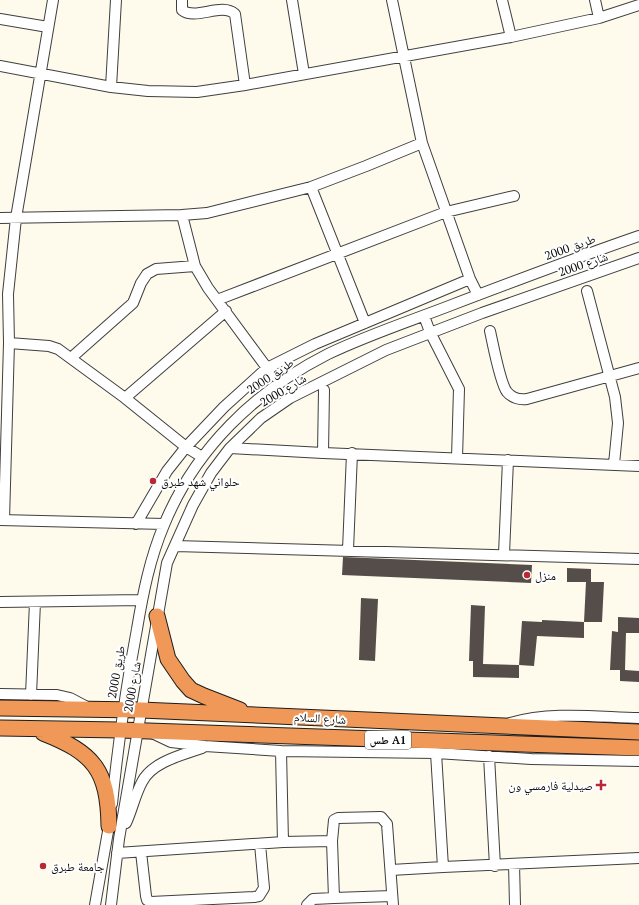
<svg xmlns="http://www.w3.org/2000/svg" width="639" height="905" font-family="'PT Serif','Noto Naskh Arabic',serif">
<style>
.building{fill:#544d49}
.lines{fill:none;stroke-linecap:round;stroke-linejoin:round}
.minor-casing{stroke:#3f3f3f;stroke-width:12}
.highway-casing{stroke:#1d1d1d;stroke-width:17}
.minor{stroke:#fff;stroke-width:10}
.highway{stroke:#f09858;stroke-width:15}
.poi-dot{fill:#b72935;stroke:#fff;stroke-width:1.5}
.labels{text-anchor:middle;dominant-baseline:central;stroke-width:4;stroke-linejoin:round;paint-order:stroke}
.shield{fill:#fff;stroke:#555;stroke-width:1}
.shield-label{font-size:11px;font-weight:bold;fill:#0c0c0c}
.street-label{font-size:12px;fill:#0c0c0c;stroke:#fff}
.poi-label{font-size:12px;fill:#0c0c0c;stroke:#fff;text-anchor:start}
</style>
<rect width="100%" height="100%" fill="#fefaec"/>
<path class="building" d="M343,557L532,565L531,583L342,575Z
M567,568L591,569V582H604L602,622H584L586,582H567Z
M361,598L378,599L375,661L359,660Z
M471,605L485,606L483,664L519,665V678L473,677V661H469Z
M618,617L639,618V633H626L625,670L639,671V682L620,681V670H610L612,631L618,632Z
M542,620L584,622V638L537,636L534,666L519,665L522,621L542,622Z"/>
<g class="lines">
<g class="minor-casing">
<path id="minor" d="M182,0V10C196,21 221,2 235,14L245,85
M292,0L304,74
M392,0L422,143L470,279L478,295
M502,0L511,37
M595,0L599,18
M0,19L48,27
M0,66L111,87L148,91L197,92L245,85L511,37L599,18L639,5
M111,87L116,0
M311,187L365,323
M182,215L207,213L311,187L366,166L422,143
M0,218L182,215L195,266L208,288L267,368L281,382
M587,291L615,397L618,423L614,464
M217,300L446,212L514,196
M424,316L430,332L459,389L457,458
M490,331C493,344 500,383 507,392C512,398 520,400 527,399L639,368
M9,343L49,346L58,349L125,398L186,447L202,457
M71,358L133,303L141,283L147,274L156,269L195,266
M125,398L226,311
M230,448L323,453L639,466
M323,453L324,390
M0,520L164,524
M4,520L9,343L8,294L16,218L53,0
M136,524L167,471L186,447L224,407L267,368L315,344L470,279
M175,546L639,559
M348,550L352,453
M504,554L508,460
M0,602L142,600
M0,694L57,695L70,698L89,708
M31,695L35,602
M510,723C552,711 596,717 639,718
M150,732L171,742L205,746L281,751L436,753L531,759L639,761
M436,753L443,867L639,858
M489,756L495,866
M112,804C118,745 126,687 137,629C143,593 150,558 164,525C195,449 255,391 328,354C365,336 410,321 449,306C512,282 575,258 639,236
M126,823C132,810 135,795 142,782C152,762 182,755 202,748
M332,841L334,820L338,818L381,817L387,824L393,905
M283,842L332,841L334,898L392,896
M141,852L146,896L147,900L151,902L254,897L259,896L264,888L260,844
M117,853L283,842L281,751
M514,864L515,905
M391,870L443,867
M95,905L110,820
M111,905L119,839L167,563L193,505L211,473L230,448L261,418L290,398L386,350L482,313L639,258
M307,905L313,899L334,898"/>
</g>
<g class="highway-casing">
<path id="highway" d="M157,616L168,659L183,681L191,690L204,696L240,710
M0,708L141,710L639,732
M0,728L120,730L639,748
M43,733C94,753 108,770 109,826"/>
</g>
<use href="#minor" class="minor"/>
<use href="#highway" class="highway"/>
</g>
<g class="poi-dot">
<circle cx="153" cy="481" r="4"/>
<circle cx="527" cy="575" r="4"/>
<path d="M599 779h4v4h4v4h-4v4h-4v-4h-4v-4h4z"/>
<circle cx="43" cy="866" r="4"/>
</g>
<g class="labels">
<rect class="shield" x="365" y="731" width="46" height="18" rx="3"/>
<g class="shield-label">
<text x="388" y="740">طس A1</text>
</g>
<g class="street-label">
<text transform="translate(570 247) rotate(-20)">طريق 2000</text>
<text transform="translate(583 264) rotate(-19)">شارع 2000</text>
<text transform="translate(270 376) rotate(-34)">طريق 2000</text>
<text transform="translate(283 390) rotate(-31)">شارع 2000</text>
<text transform="translate(116 672) rotate(-80)">طريق 2000</text>
<text transform="translate(132 687) rotate(-80)">شارع 2000</text>
<text transform="translate(320 718) rotate(3)">شارع السلام</text>
</g>
<g class="poi-label">
<text x="161" y="481">حلواني شهد طبرق</text>
<text x="535" y="575">منزل</text>
<text x="593" y="785" text-anchor="end">صيدلية فارمسي ون</text>
<text x="51" y="866">جامعة طبرق</text>
</g>
</g>
</svg>
